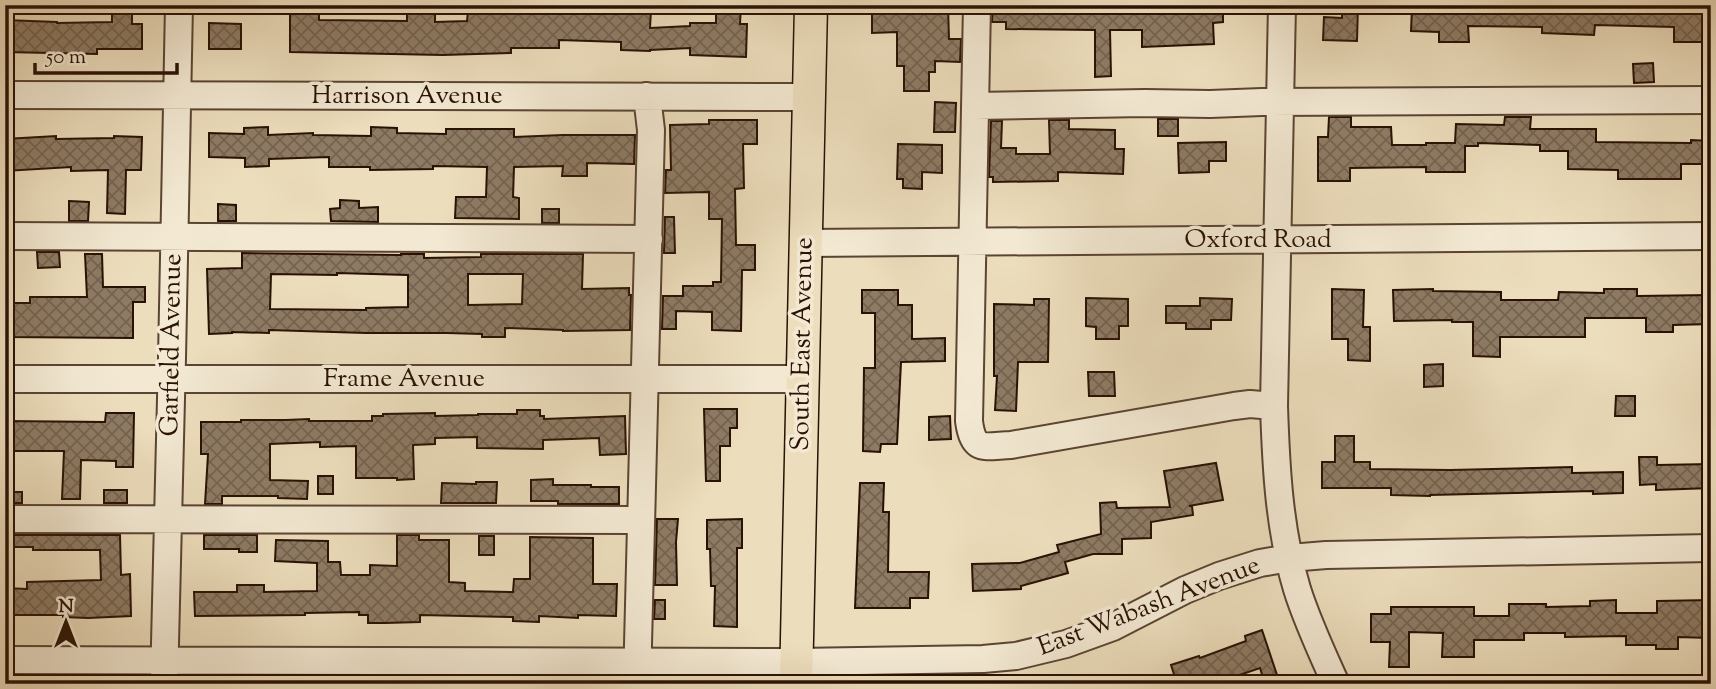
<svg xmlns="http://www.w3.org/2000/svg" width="1716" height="689" font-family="'Sorts Mill Goudy',serif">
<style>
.building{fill:url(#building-cross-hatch);stroke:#291104;stroke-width:2;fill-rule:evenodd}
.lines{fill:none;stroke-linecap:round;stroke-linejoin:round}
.minor-casing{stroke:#5a4432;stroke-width:30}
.major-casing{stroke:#291104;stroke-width:35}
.minor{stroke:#f3e9d3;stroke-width:26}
.major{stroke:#ecddbc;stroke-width:32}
.labels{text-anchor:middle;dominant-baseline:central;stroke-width:7;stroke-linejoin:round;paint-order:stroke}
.street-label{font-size:26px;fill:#291104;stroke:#f3e9d3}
</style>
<defs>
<pattern id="building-cross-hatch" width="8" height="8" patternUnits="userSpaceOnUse" patternTransform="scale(1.75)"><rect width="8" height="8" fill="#8e7b64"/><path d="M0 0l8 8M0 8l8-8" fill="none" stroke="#746350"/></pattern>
</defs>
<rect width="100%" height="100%" fill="#ecddbc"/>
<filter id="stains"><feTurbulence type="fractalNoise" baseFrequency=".00286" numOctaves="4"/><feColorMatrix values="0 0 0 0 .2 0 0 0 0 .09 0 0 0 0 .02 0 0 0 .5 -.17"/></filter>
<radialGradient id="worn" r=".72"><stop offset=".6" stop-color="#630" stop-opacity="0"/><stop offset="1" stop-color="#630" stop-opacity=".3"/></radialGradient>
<path class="building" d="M112,5H132V24H142V49H97V54L5,52V20L57,22V23L112,22Z
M407,5H427V7H435V22L467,21L468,11L511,10V13L571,14V6L599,7V9L651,10L650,28L690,26V23H716V5H741L740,24H747L746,57L690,55V48L650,50V51L621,50V42L559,40V48H511V53L443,55L290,52V6L319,7V20L407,21Z
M872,5H948L949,39H961L960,62L935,61V72H929V91H904V66H897V32L872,33Z
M993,5H1115L1116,12L1202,9V5H1223V22L1213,23L1214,44L1142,47V30H1110L1111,76L1095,77V30L1006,29V22H992Z
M1342,5L1358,6L1357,41L1323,40L1324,17L1342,18Z
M1438,5H1711V29H1704V42H1674V27L1595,25L1594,35L1542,33V27L1468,26L1469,42H1439V32L1411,31L1412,8L1439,9Z
M209,23L241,24V49H209Z
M1653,63L1654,82L1634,83L1633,64Z
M935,102L956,103L955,132H934Z
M1329,117H1351V127H1391L1392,145H1426V143H1455L1456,124L1504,125L1505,117H1531L1530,129H1596V142L1691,143V140L1711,141V164H1681V179H1618V170L1568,169V151H1540V145L1478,143V146H1465V172H1426V167L1350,168V181H1318V137H1328Z
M1158,119H1178V136H1158Z
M709,120H757V144H743L744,188L735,189L736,245H755V270H742L741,331L712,330V312L676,311V329H662L663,296H683V286H713V282H721L722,219H709V192L665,193L666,170H671L670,125L709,124Z
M1049,120H1069V129L1115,130V149H1124L1123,174L1058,172V181L993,182V177H989L991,121H1002L1001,148H1016V154H1050Z
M268,127V135L313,133V135L371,136V127L397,128V133L446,134V129H514V137L563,135H635L634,164L587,163V176H562L563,166L514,167L513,197L519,198V219L455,218L456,197H486L487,167L433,166V169L370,170V167H329V157L269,159V166L245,167V158L209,157V133L244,134V128Z
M56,136V139L114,138V136L142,137L141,170H126L125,214L107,213L108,170L71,171V167L5,171V139Z
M1226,142V161H1209V172L1179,173L1178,143Z
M898,144L942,145V173L922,172V189L903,188V179H897Z
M340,200L359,201V208L378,207V222L331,221L330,209L340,208Z
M69,201L89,202L88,221H69Z
M218,204L236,205V221H218Z
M542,209H559V223H542Z
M665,217H674L675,253H664Z
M37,252H59L60,267L38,268Z
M242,253L401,255V254H424V258L481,257V254H583L582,289L629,288V295H631L630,329V330L563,331V330L505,328V337H482V334L447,333H366L269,330V333L232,332V333L209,334L207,269L242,268ZM337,273L408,275V307L366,308V310L270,309L271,274L337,275ZM468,274H523L522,304L468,305Z
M85,254H102L103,287H145V302H133V338L5,337V303H30V297H87Z
M1332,289L1364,290L1363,327H1370V361L1348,360V339H1332Z
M1433,289V291L1501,292V300H1558L1559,292L1604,293V289H1637V296L1711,295V324L1673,325V332H1646V318H1585V337H1500V357L1473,356V322H1452V320L1394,321L1393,290Z
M862,290H898V305H912V339L945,338V361L901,362L897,444H881L880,452L863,451L864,368H875V313H862Z
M1086,298L1128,299V326H1119V339H1096V327L1086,326Z
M1200,298L1232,299L1231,320H1211V329H1186V323H1166V306H1200Z
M1034,299H1049L1048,362H1018L1016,411L995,410L997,376H994V304L1034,305Z
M1443,364V386L1424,387V365Z
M1088,372H1114L1115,396H1089Z
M1616,396H1635V416H1615Z
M704,409H737V428H730V446H720V481H706Z
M517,410H540V416H544V419L625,416L626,454L600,455L599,438L543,440V449L477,448V437L435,438V444L413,445L414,479L397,480V478H356V446L320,447V442L270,444V480L308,481L307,499L278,498V496H222V504H205L208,454H201V422H241V420H286L309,419V421H372V416H383V414L435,413V416L478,415V414H517Z
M106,413H134L133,467H116V461L81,460L80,499H62L64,451H5V421L105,422Z
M950,416L951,439L929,440V417Z
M1335,436H1354V462H1370V469L1450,470L1572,467V473L1623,472V493L1593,494V491L1430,495V496L1391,495V488H1322V462H1335Z
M1639,457H1657V465L1711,464V488L1656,490V484L1640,485Z
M1216,463L1223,500L1189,506H1192L1193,515L1151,522V538L1122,539V554H1093L1065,562L1068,573L1021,586V589L973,591L972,564L1020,563L1059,552L1057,545L1101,534L1100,503L1116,502L1117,508L1170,507L1164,471Z
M318,476H333V494H318Z
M553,479V485H591V487H619V504H558V501H531V480Z
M476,482H497L496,503H441L442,483L476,484Z
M860,483H884L883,512H889L888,572H929L928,598H910V608H855Z
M104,490H127V503H104Z
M5,492H22V503H5Z
M657,519H678L676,542L677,585H655Z
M742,519V548H737V627L714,626L715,586H711L710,549H707V520Z
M6,535H120L121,575L130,574L131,616L88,618L63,617V615H5V588L27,589V582L101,580L100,550H33V547H5Z
M204,535H257V552H239V549H204Z
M397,535H419V540H449V582L465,583V591L513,592L514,579H530V537L593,538V584H617L616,616L578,615V618L539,616V622L513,621V617L420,615V622L385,623H368V615H359V612L305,613V615L195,616L194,592H237V585H264V592L317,591V563L275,561L276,540L328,541V562H340L341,575H370V565L397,566Z
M479,536H494V555H479Z
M655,600H665V619H654Z
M1616,600V613H1657V601L1711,600V627H1709V638L1678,637V649H1656V645H1626V636L1565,637V633H1524V640H1474V657H1442L1443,633L1409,632V667H1389L1390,642H1371V614H1391V607H1474V616H1509V604H1546V607L1590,606V601Z
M1262,630L1280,684H1265L1260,668L1213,684H1177L1171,665L1199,656L1200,658L1246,641L1245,636Z"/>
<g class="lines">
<g class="minor-casing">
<path id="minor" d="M977,5L969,421C973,453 984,446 1011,445L1234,406L1250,404L1274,406
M1282,5L1274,406C1276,467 1279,529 1297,589C1307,621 1322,653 1336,684
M5,95L809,97
M975,106L1145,103L1210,104L1262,102L1711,100
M5,236L649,239
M806,243L1711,236
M5,379H802
M5,519L640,520
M5,660L797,662L983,659L1016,656L1066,644L1113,627L1185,590L1219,576L1260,563L1290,558L1326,555L1711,548
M164,684L172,358L179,5
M637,684L651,130L647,96"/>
</g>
<g class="major-casing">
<path id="major" d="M796,684L811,5"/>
</g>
<use href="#minor" class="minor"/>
<use href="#major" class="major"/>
</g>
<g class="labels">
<g class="street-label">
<text x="407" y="96">Harrison Avenue</text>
<text x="1258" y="240">Oxford Road</text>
<text transform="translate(803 344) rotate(-89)">South East Avenue</text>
<text transform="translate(172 345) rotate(-89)">Garfield Avenue</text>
<text x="404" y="379">Frame Avenue</text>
<text transform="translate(1149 607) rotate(-21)">East Wabash Avenue</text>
</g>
</g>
<rect width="1716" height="689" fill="none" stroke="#ecddbc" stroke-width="28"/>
<rect x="7" y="7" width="1702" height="675" fill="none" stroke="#291104" stroke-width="3.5"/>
<rect x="14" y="14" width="1688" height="661" fill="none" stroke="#291104" stroke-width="2"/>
<g transform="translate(66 622)" stroke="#f3e9d3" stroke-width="5" paint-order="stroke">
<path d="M0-5L12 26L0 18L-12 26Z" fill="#291104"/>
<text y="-10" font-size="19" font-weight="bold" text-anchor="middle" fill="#291104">N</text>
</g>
<path d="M35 63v10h142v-10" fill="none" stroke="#291104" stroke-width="3.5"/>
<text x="46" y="63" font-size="21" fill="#291104" stroke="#f3e9d3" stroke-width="5" paint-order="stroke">50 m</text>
<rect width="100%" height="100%" filter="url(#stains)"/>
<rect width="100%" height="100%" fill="url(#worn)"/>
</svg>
